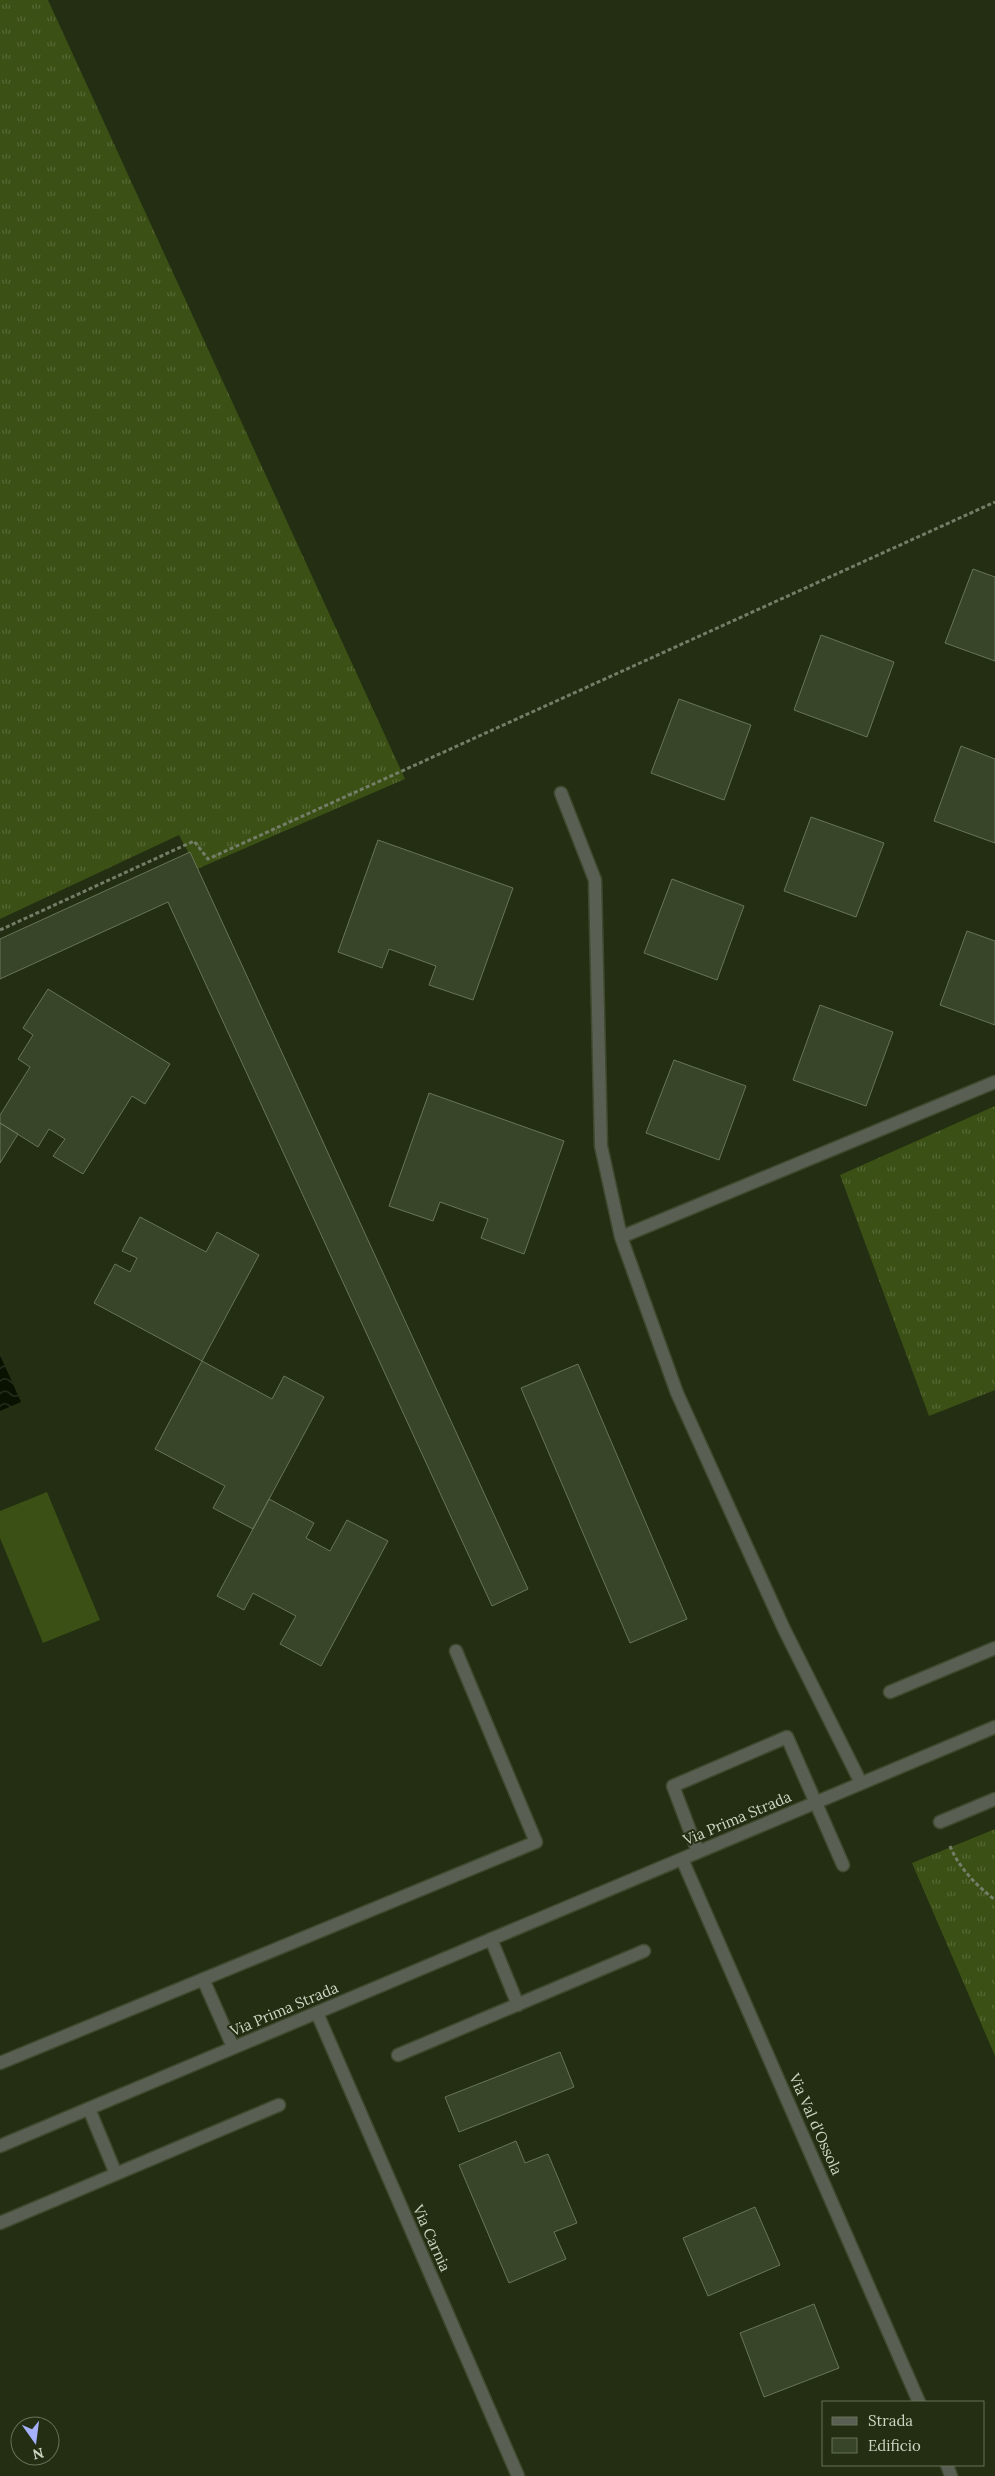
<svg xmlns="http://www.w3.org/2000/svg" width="995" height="2476" font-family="Lora,serif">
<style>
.grass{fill:url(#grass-tufts)}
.pitch{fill:#3b5015}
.water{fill:url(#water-waves)}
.building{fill:#394528;stroke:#687557}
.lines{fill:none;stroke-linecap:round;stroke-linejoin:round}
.minor-casing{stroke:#3e492e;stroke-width:15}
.path{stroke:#747d67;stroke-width:3;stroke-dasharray:4 2.5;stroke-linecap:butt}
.minor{stroke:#595f52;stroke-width:12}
.labels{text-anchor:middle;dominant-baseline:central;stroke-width:4;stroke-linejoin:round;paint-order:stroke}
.street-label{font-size:15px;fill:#cdd4c3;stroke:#232e12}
</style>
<defs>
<pattern id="grass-tufts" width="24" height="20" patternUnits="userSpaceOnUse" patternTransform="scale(1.25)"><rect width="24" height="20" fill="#3b5015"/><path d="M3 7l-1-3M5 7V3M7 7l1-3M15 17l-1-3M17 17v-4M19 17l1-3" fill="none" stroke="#566835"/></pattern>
<pattern id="water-waves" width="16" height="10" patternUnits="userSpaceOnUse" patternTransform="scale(1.25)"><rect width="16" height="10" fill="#091100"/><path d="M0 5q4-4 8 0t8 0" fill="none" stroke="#2c3324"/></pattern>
</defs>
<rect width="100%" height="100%" fill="#232e12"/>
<path class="grass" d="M0,0H48L405,779L197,869L179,835L0,919Z
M995,1106V1390L929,1416L840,1175Z
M995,1829V2056L912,1863Z"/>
<path class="pitch" d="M47,1492L100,1620L43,1643L0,1538V1511Z"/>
<path class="water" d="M0,1355L21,1402L0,1411Z"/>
<path class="building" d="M973,569L995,577V661L945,643Z
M821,635L894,662L867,737L794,710Z
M679,699L751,725L724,800L651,773Z
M961,746L995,759V843L934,821Z
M811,817L884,843L856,917L784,891Z
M378,840L513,888L473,1000L429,985L436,966L389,949L382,968L338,952Z
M190,852L528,1589L492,1606L168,902L0,979V939Z
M672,879L744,906L717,980L644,953Z
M967,931L995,941V1025L940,1005Z
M48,989L170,1064L145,1104L132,1096L83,1174L53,1156L65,1139L49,1129L38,1147L0,1123V1115L30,1067L18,1059L33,1035L23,1028Z
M820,1005L893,1032L866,1106L793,1080Z
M674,1060L746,1086L719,1160L646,1133Z
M429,1093L564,1141L524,1254L481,1238L488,1219L440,1202L433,1221L389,1206Z
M0,1123L18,1134L0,1163Z
M140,1217L206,1252L217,1232L259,1255L202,1361L94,1303L115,1264L130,1272L137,1258L122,1251Z
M202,1361L272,1399L284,1376L324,1397L253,1529L213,1508L225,1486L155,1449Z
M578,1364L687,1619L630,1643L521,1388Z
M269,1499L314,1523L306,1538L330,1551L347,1520L388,1541L321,1666L280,1644L296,1616L253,1593L244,1610L217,1596Z
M560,2052L574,2087L459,2132L445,2097Z
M516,2141L525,2163L548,2154L577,2223L554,2232L566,2259L509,2283L459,2165Z
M755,2207L780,2265L708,2296L683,2238Z
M814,2304L839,2368L764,2397L740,2333Z"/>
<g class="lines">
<g class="minor-casing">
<path id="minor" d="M561,793L595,880L601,1146L621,1237L677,1393L784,1629L861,1783
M621,1237L995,1082
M890,1692L995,1648
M940,1822L995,1799
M698,1852L673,1786L787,1737L843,1865
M682,1859L919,2402
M491,1939L518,2005
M203,1979L233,2047
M317,2013L518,2476
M398,2055L644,1951
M0,2063L536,1842L456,1651
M89,2109L116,2174
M0,2146L995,1727
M0,2223L279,2105
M947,2465L951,2476"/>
</g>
<path class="path" d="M0,930L194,841L208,859L995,502
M950,1846C959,1868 976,1885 995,1900"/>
<use href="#minor" class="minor"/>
</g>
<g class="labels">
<g class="street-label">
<text transform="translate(737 1818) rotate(-23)">Via Prima Strada</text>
<text transform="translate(284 2009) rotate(-23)">Via Prima Strada</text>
<text transform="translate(816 2124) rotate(66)">Via Val d'Ossola</text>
<text transform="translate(432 2238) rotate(66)">Via Carnia</text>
</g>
</g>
<rect x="822" y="2401" width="162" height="65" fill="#232e12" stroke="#677059"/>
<rect x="832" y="2417" width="25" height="8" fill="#595f52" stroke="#677059"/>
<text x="868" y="2426" font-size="15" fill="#cdd4c3">Strada</text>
<rect x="832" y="2438" width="25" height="15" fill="#394528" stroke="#677059"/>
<text x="868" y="2451" font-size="15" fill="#cdd4c3">Edificio</text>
<g transform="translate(35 2441) rotate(166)"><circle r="24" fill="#232e12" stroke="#677059"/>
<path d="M0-4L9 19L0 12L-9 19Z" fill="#a5b1fc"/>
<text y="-8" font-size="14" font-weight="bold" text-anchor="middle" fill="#cdd4c3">N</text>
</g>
</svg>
